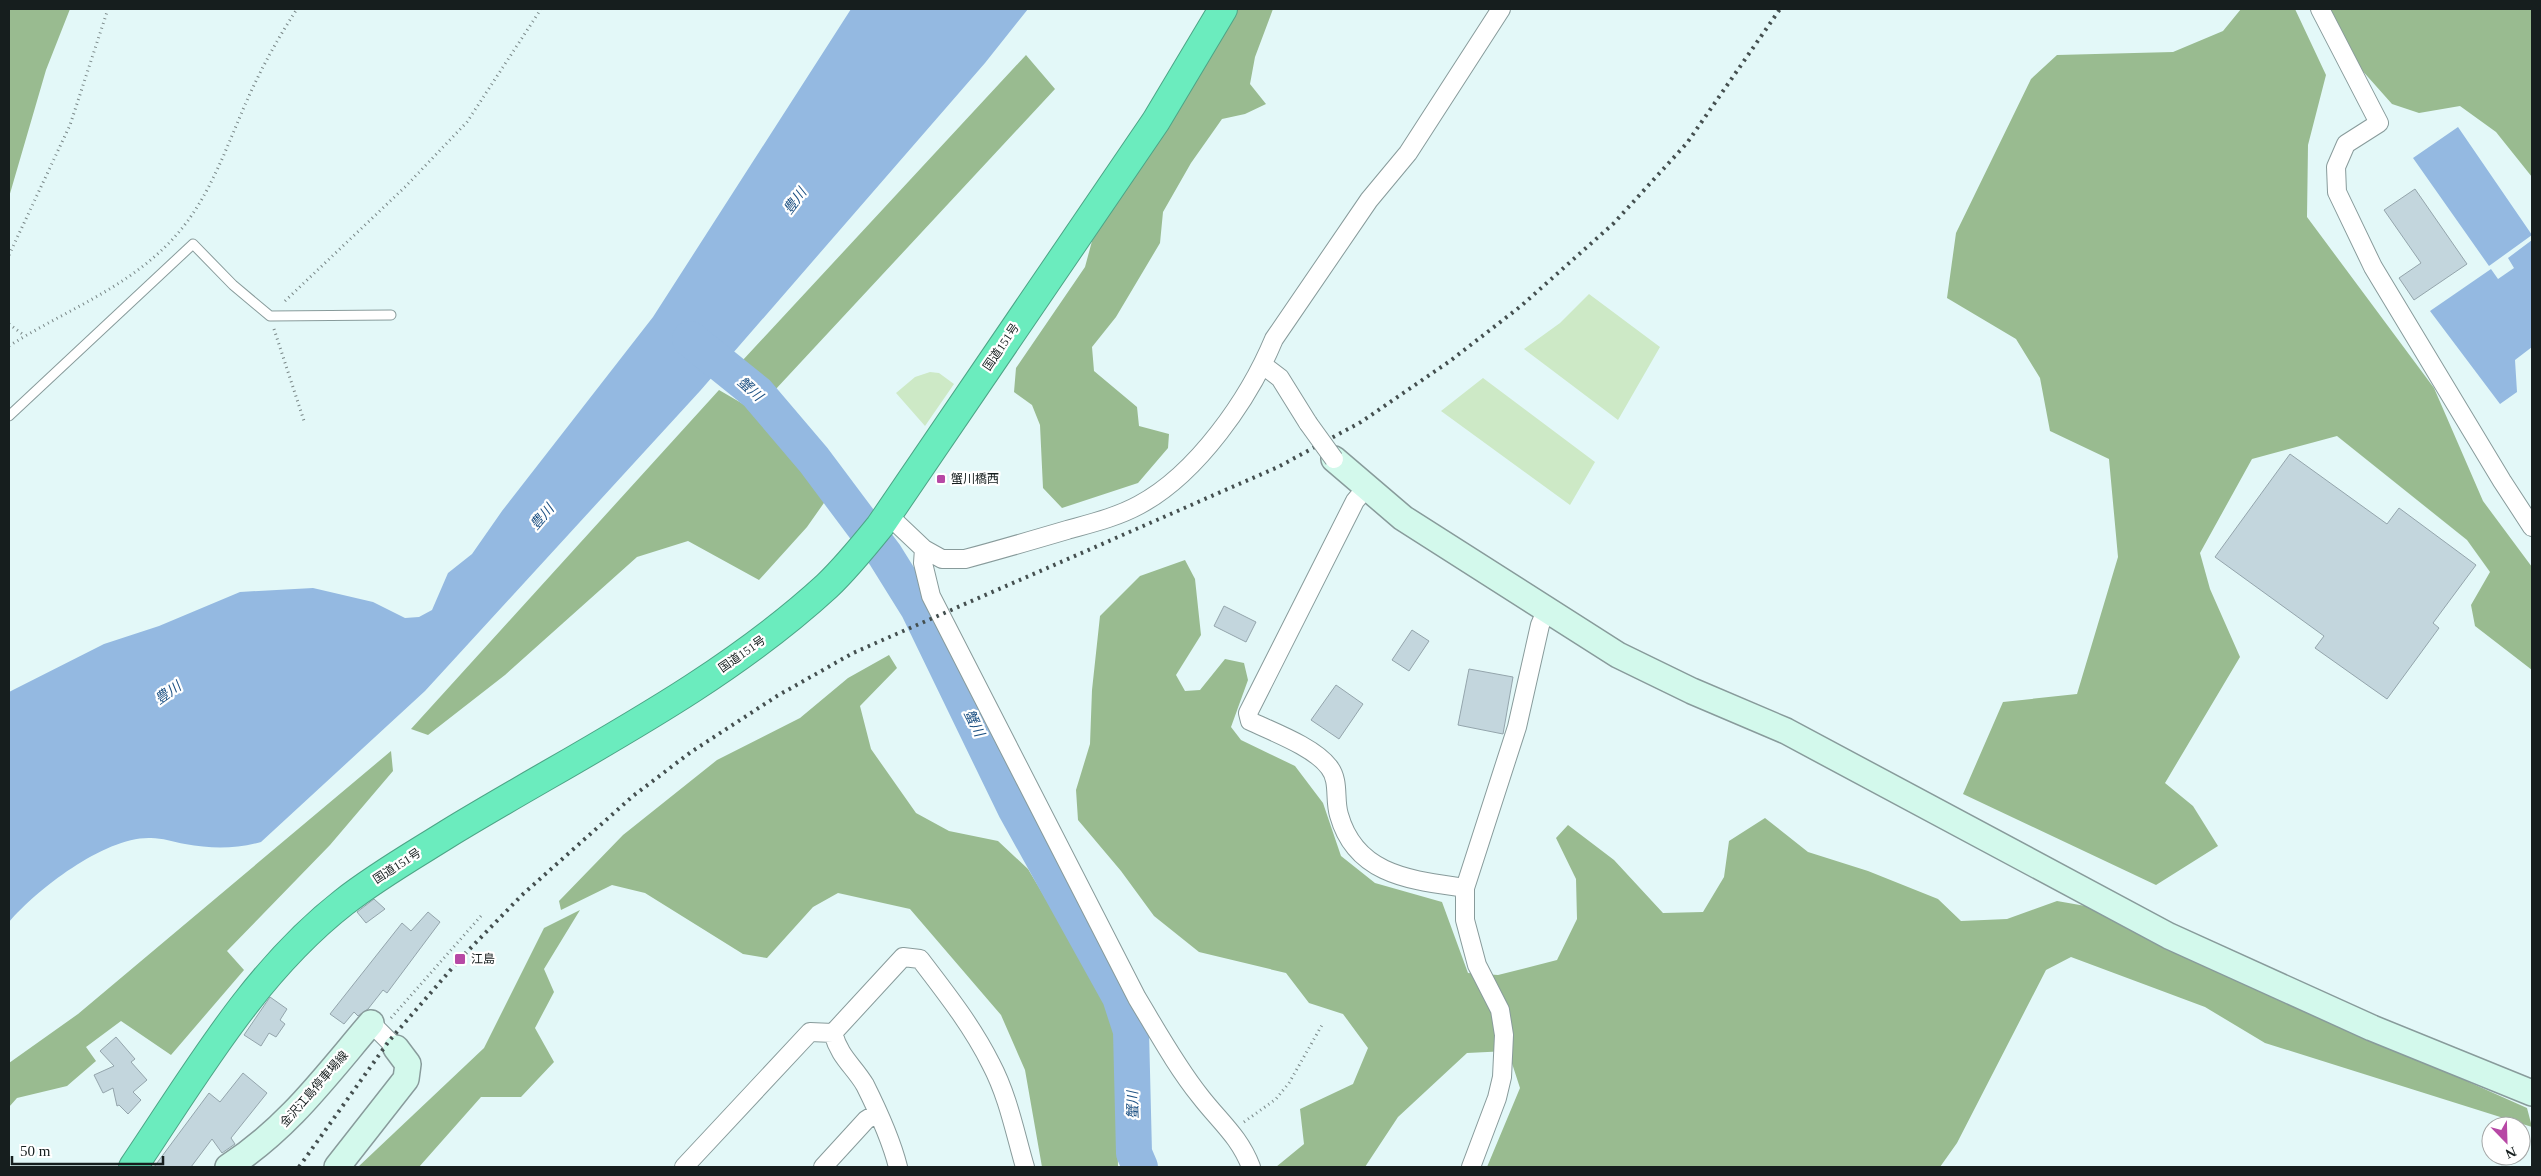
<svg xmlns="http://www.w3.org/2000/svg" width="2541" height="1176" font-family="'Times New Roman','Noto Sans JP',serif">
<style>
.green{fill:#cde9c6}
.forest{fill:#99bb90}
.water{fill:#94b9e1}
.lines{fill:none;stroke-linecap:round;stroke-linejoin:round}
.river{stroke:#94b9e1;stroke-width:36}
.building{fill:#c3d6dd;stroke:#94a5ac}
.lane-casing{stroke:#889b9b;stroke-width:11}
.street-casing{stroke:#889b9b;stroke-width:20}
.secondary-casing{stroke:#889b9b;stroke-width:28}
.highway-casing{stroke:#4da486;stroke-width:30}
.path{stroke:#798787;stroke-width:3;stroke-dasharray:1 4;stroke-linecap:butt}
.lane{stroke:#fff;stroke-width:9}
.street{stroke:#fff;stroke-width:18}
.secondary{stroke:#d3f9ec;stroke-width:25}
.highway{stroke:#6becbe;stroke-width:28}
.rail{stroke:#444f4f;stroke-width:4;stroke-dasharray:2.5 5;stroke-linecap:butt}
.street-bridge-casing{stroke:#889b9b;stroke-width:20;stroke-linecap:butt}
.street-bridge{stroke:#fff;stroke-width:18}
.poi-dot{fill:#b748a5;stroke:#fff;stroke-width:2}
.labels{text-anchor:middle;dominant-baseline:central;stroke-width:4.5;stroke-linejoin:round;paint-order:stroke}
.street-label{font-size:12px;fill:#161e1e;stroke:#fff}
.poi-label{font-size:12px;fill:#161e1e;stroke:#fff;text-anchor:start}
.water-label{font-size:14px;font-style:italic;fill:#1e5284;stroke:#fff}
</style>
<rect width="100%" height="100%" fill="#e3f8f8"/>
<path class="green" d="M1589,294L1660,347L1618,420L1524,349L1560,323Z
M930,372L939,373L954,384L925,426L896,393L915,377Z
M1483,378L1595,462L1570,505L1441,411Z"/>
<path class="forest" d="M9,9H70L46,70L9,197Z
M1238,9H1273L1255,57L1250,84L1266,104L1245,114L1222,119L1191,163L1163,212L1160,243L1116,317L1092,347L1094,371L1137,407L1139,426L1169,434L1168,448L1138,483L1062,508L1043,488L1040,425L1032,405L1014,392L1016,368L1085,267L1092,241Z
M2241,9H2295L2326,75L2308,145L2307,217L2434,388L2483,501L2532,567V670L2475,626L2471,605L2490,572L2467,540L2337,436L2252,459L2200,553L2210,589L2240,657L2165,783L2193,806L2218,846L2156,885L1963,794L2003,702L2077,694L2118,557L2109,459L2050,431L2040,378L2016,339L1947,298L1956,233L2031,79L2057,55L2173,52L2223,31Z
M2327,9H2532V177L2496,132L2460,106L2419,113L2392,104L2352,59Z
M1026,55L1055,89L775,390L742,361Z
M719,390L750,408L826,500L807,527L759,580L688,541L637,557L505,675L428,735L411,729Z
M1185,560L1195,579L1201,635L1176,675L1185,691L1200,690L1225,659L1244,663L1248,680L1231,727L1241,740L1295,766L1323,803L1341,856L1375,883L1442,902L1468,973L1498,975L1557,960L1577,919L1576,879L1556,838L1568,825L1614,860L1663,913L1703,912L1724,877L1729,841L1765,818L1808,852L1868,871L1938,899L1961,921L2007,919L2057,901L2097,908L2415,1058L2527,1108L2532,1127L2265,1043L2205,1007L2071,957L2046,970L1957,1143L1940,1167H1487L1520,1088L1508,1051L1467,1053L1398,1117L1365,1167H1276L1304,1144L1300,1109L1353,1084L1368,1048L1343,1014L1309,1003L1286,973L1199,952L1154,916L1121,871L1078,820L1076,790L1090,744L1092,690L1100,616L1140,576Z
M889,655L897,668L860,706L871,749L916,813L949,831L998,841L1028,869L1112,1010L1116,1057L1118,1167H1042L1025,1070L1001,1015L910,909L838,893L813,907L767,958L743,954L645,893L612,885L561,910L559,901L623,835L717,760L800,718L848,678Z
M391,751L393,771L330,845L227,951L244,970L171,1055L121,1021L86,1047L96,1061L67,1086L17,1098L9,1107V1063L78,1014Z
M580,910L544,969L554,992L535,1028L554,1062L521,1097H481L419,1167H358L484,1048L544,928Z"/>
<path class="water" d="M851,9H1028L985,63L700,391L425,691L261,842C235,849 212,849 185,844C174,842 162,838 151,838C106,836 37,889 9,922V692L104,644L159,626L240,592L313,588L373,602L405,618L419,617L432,610L448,573L472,554L502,511L653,317Z
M2458,127L2532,235L2489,266L2413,158Z
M2532,240V347L2515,360L2517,392L2500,404L2430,311L2491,269L2498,279L2514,268L2508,258Z"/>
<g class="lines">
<path class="river" d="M690,339L757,393L814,460L885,555L918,608L1015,808L1120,997L1131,1031L1134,1153L1140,1167"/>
</g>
<path class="building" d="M2415,189L2467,264L2414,300L2399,278L2421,263L2384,210Z
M2290,454L2387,524L2399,508L2476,565L2433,623L2439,628L2387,699L2315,648L2324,636L2215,557Z
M1224,606L1256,622L1246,642L1214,626Z
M1412,630L1429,641L1409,671L1392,660Z
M1469,669L1513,677L1503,734L1458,725Z
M1336,685L1363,704L1339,739L1311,720Z
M374,899L385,909L366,923L357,912Z
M428,912L440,922L387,993L383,990L368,1009L358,1016L354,1012L344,1024L330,1014L402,923L411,931Z
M270,997L287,1009L280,1020L285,1024L276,1037L269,1033L261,1046L244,1035Z
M116,1037L135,1059L131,1062L147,1080L133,1092L141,1100L128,1114L119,1105L117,1106L113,1088L103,1093L94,1075L114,1066L100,1051Z
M243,1073L267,1093L231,1138L235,1144L222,1153L212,1139L191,1167H154L209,1093L220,1102Z"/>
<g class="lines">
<g class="lane-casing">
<path id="lane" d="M9,416L193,244L233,285L270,316L391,315"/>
</g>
<g class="street-casing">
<path id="street" d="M2320,9L2379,123L2346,144L2336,167L2337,192L2373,267L2502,481L2532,527
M1263,365L1280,378L1308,423
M1366,488L1355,501L1248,713L1250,721C1273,732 1314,747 1329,767C1340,781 1334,799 1339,815C1356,876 1412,880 1465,888
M887,514L924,549L942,559H965C999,550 1033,540 1067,530C1092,523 1117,517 1139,505C1197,474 1249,399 1274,339L1369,200L1408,153L1501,9
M924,549L923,563L931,596L1137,998C1157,1031 1176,1066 1200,1096C1220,1122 1239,1136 1251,1167
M371,1023L396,1048
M684,1167L810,1032L833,1033
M823,1167L866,1120L877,1113
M898,1167C891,1139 878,1111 865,1085C853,1065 840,1058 833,1033L903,957L920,959C946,993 972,1026 991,1064C1008,1096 1015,1133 1025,1167
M1471,1167L1497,1098L1502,1077L1504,1035L1500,1010L1477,965L1465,920V888L1517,727L1540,625L1546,611"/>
</g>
<g class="secondary-casing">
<path id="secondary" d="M1334,459L1403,518L1618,655L1692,691L1786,731L2169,936L2372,1028L2532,1093
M228,1167C288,1128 325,1077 371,1023
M337,1167L406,1079L408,1064L396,1048"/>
</g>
<g class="highway-casing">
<path id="highway" d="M133,1167C196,1074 254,972 344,902C377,876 414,855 449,833C577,755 716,688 827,586C846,568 863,547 880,526L1156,121L1223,9"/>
</g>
<path class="path" d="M9,255L70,125L108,9
M285,301L405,187L467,122L541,9
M9,324L25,336
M274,329L305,424
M9,346C62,312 123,290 168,244C203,209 220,164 239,119C255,80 274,44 297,9
M391,1018L481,916
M1244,1122L1276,1099L1289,1083L1322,1025"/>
<use href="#lane" class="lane"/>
<use href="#street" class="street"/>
<use href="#secondary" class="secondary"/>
<use href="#highway" class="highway"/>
<path class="rail" d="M299,1167L389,1041L460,959L522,895L633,796L691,752L777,696L853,653L1278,467L1361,422L1450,361L1521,306L1614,223L1687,143L1780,9"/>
<g class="street-bridge-casing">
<path id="street-bridge" d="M1308,423L1334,459"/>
</g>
<use href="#street-bridge" class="street-bridge"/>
</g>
<g class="poi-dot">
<rect x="936" y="474" width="10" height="10" rx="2.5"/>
<rect x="454" y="953" width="12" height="12" rx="2.5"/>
</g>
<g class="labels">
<g class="street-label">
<text transform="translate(1001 347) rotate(-56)">国道151号</text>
<text transform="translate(742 654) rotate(-35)">国道151号</text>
<text transform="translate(397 866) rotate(-33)">国道151号</text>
<text transform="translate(314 1089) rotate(-49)">金沢江島停車場線</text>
</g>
<g class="poi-label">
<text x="951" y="479">蟹川橋西</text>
<text x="471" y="959">江島</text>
</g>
<g class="water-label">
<text transform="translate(795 201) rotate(-53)">豊川</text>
<text transform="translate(750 389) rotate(42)">蟹川</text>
<text transform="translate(542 517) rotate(-50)">豊川</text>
<text transform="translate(168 693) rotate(-36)">豊川</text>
<text transform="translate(974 723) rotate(64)">蟹川</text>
<text transform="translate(1133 1105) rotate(-91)">蟹川</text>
</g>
</g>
<rect width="2541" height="1176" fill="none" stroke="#161e1e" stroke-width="20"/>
<g transform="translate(2506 1141) rotate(157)"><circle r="24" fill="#ffffff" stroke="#a2a5a5"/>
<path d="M0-4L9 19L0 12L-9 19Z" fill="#b748a5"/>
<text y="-8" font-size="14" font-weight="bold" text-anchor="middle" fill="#161e1e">N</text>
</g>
<path d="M12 1156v8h151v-8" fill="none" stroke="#161e1e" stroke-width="2.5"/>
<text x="20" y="1156" font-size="15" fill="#161e1e" stroke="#ffffff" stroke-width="4" paint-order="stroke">50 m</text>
</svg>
